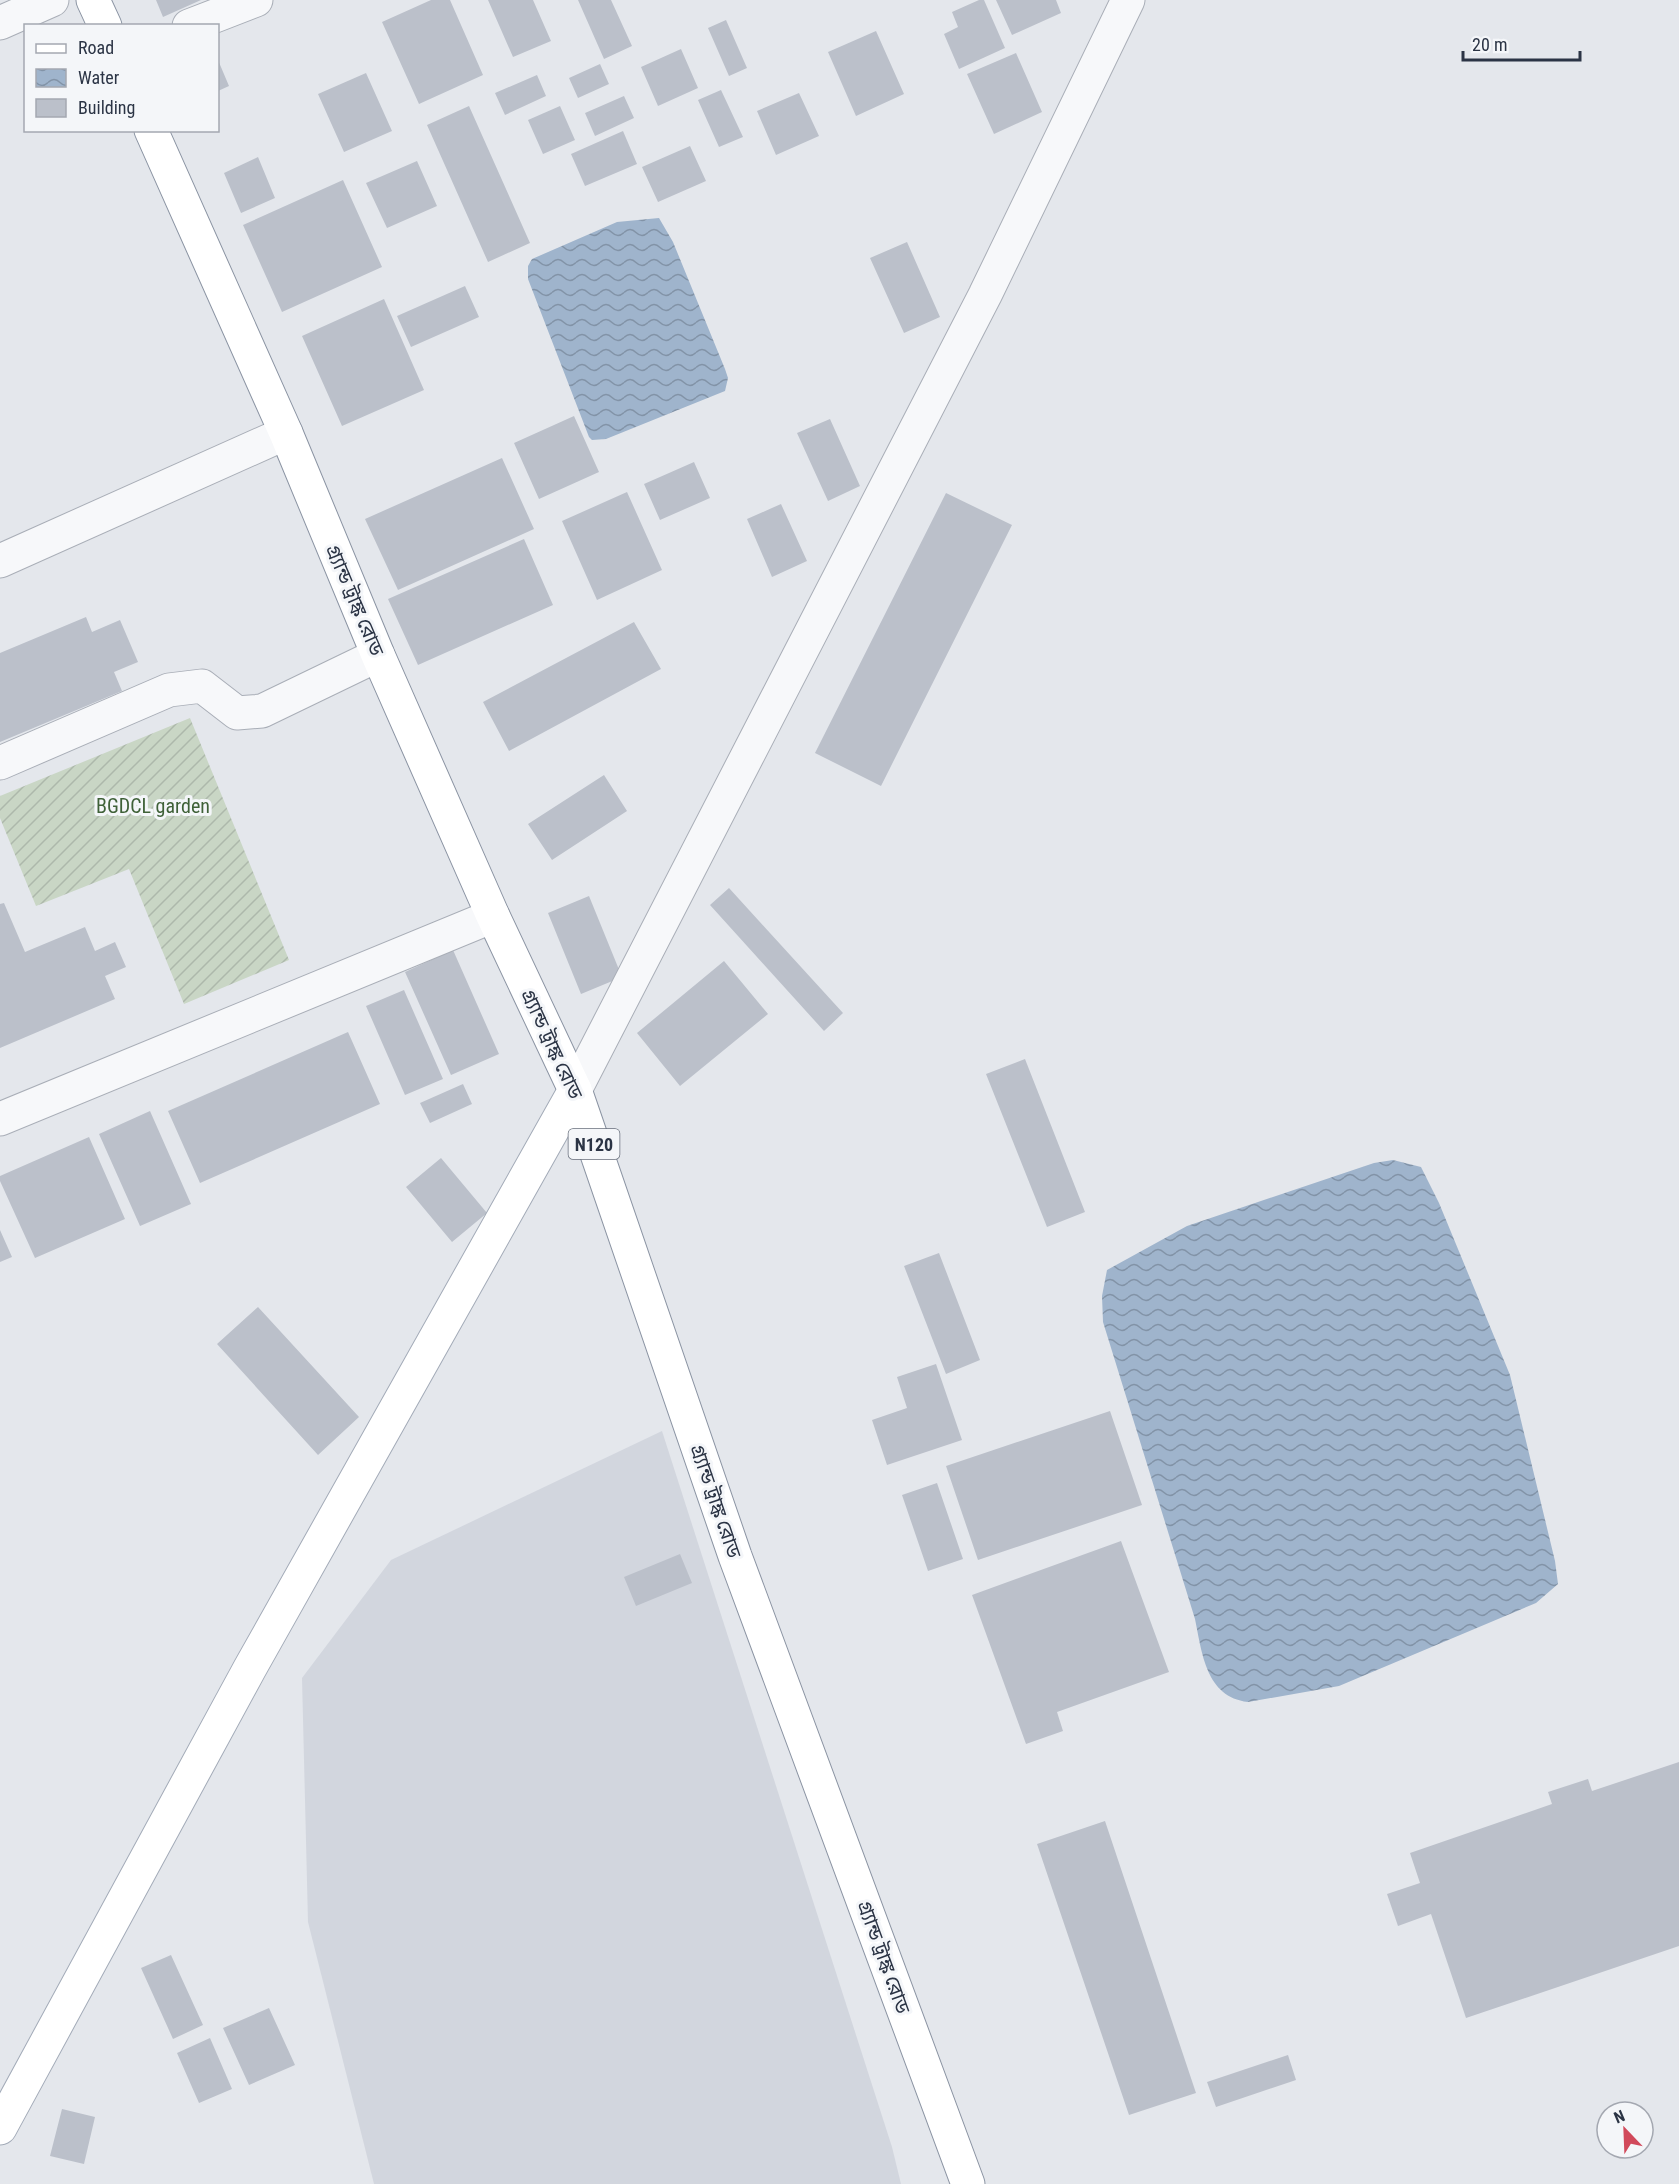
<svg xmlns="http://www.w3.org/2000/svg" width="1679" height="2184" font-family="'Roboto Condensed','Noto Sans Bengali',sans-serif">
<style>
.built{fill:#d2d6de}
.garden{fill:url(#garden-furrows)}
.water{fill:url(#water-waves)}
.building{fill:#bbc0ca}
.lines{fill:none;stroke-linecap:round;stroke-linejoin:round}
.minor-casing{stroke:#a9aeb7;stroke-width:35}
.major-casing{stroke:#a3abb8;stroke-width:35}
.highway-casing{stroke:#8b94a3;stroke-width:35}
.minor{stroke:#f7f8fa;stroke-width:33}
.major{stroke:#fff;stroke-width:33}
.highway{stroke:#fff;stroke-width:33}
.labels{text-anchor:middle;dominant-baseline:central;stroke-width:6;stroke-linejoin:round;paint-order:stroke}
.shield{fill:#f4f6f9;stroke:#676e7b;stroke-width:1.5}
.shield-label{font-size:18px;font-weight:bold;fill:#2b3445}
.street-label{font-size:20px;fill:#2b3445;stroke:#f4f6f9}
.park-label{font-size:20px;fill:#3f6138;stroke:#f4f6f9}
</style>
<defs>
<pattern id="garden-furrows" width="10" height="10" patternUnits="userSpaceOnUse" patternTransform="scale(1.5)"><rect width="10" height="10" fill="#c9d6c5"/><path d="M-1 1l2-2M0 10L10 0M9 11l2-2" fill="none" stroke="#adb8ab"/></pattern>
<pattern id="water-waves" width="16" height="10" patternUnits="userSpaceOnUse" patternTransform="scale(1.5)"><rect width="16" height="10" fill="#9fb4cc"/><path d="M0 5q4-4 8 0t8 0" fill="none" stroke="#8293a7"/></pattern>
</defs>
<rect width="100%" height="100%" fill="#e4e7ec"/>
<path class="built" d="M662,1431L892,2147L901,2184H374L308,1922L302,1678L391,1560Z"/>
<path class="garden" d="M190,718L289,960L184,1004L129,869L36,906L0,818V796Z"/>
<path class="water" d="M659,218L673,242L725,369L728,378L725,391L606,439L592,440L589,437L528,279V266L532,259L617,222Z
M1393,1160L1421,1167L1439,1203L1510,1375L1555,1561L1558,1584L1536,1603L1339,1686L1248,1702C1206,1697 1202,1653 1195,1619L1103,1322L1102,1296L1107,1270L1187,1226L1374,1163Z"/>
<path class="building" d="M156,0H201L163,17Z
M431,0H450L483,75L419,104L382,22Z
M488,0H533L551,41L513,57Z
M578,0H611L632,46L604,59Z
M979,0H984L1005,48L959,69L944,34L958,27L952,12Z
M996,0H1056L1061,13L1012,35Z
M726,20L747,68L729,76L708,28Z
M876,31L904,94L856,116L828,52Z
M681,49L698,88L658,106L641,67Z
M1016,53L1042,112L994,134L967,74Z
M218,60L229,86L218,91Z
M600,64L609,84L578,98L569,78Z
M366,73L392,131L344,152L318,94Z
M537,75L546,96L505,115L495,93Z
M721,90L743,137L719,147L698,100Z
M799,93L819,136L776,155L757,111Z
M624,96L634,118L595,136L585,113Z
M469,106L530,243L488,262L427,125Z
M560,106L575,140L543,154L528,120Z
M623,131L637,164L585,186L571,154Z
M690,146L706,181L658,202L642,167Z
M258,157L275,198L241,213L224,173Z
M417,161L437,206L387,228L366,183Z
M343,180L382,267L282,312L243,225Z
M907,242L940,317L904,333L870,258Z
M465,286L479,317L411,347L397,316Z
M384,299L424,390L342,426L302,336Z
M574,416L599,472L539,499L514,443Z
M830,419L860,486L828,501L797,433Z
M502,458L534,529L398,590L365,519Z
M694,462L710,498L660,520L644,484Z
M627,492L662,570L597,600L562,521Z
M946,493L1012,525L881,786L815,753Z
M781,504L807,561L772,577L747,519Z
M524,539L553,605L418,665L388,599Z
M86,617L92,632L120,620L138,662L114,672L122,691L0,742V653Z
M634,622L661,669L509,751L483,702Z
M604,775L627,811L552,860L528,824Z
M729,888L843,1013L824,1031L710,905Z
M589,896L622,977L581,994L548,913Z
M4,903L25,952L85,927L95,951L115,942L126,967L105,976L115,999L0,1048V904Z
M453,950L499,1054L451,1075L405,972Z
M724,961L768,1014L680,1086L637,1033Z
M404,990L443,1079L405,1095L366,1006Z
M348,1032L380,1104L200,1183L168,1111Z
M1025,1059L1085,1212L1047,1227L986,1074Z
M463,1084L472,1104L430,1123L420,1103Z
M150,1111L191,1204L140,1226L99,1134Z
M89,1137L125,1219L35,1258L0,1181V1176Z
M441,1158L487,1213L452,1242L406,1187Z
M0,1230L12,1257L0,1262Z
M939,1253L980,1360L946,1374L904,1266Z
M258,1307L359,1417L318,1455L217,1344Z
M936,1364L962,1440L887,1465L872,1420L907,1408L897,1377Z
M1110,1411L1142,1505L978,1560L946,1466Z
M937,1483L963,1559L928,1571L902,1495Z
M1121,1541L1169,1672L1057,1712L1063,1731L1026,1744L972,1595Z
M680,1554L692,1583L636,1606L624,1577Z
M1679,1762V1946L1466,2018L1431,1914L1398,1926L1387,1894L1420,1883L1410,1853L1552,1804L1548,1792L1588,1779L1592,1791Z
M1105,1821L1196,2093L1129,2115L1037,1844Z
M171,1955L203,2025L173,2039L141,1968Z
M269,2008L295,2065L249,2085L223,2028Z
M210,2038L232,2089L199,2103L177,2053Z
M1288,2055L1296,2080L1216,2107L1207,2082Z
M62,2109L95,2117L84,2164L50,2156Z"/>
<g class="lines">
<g class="minor-casing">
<path id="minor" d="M0,23L52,0
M189,26L256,0
M0,561L286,433
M0,763L169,690L202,686L237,713L262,711L378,655
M575,1090L985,295L1128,0
M0,1119L493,916"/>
</g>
<g class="major-casing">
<path id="major" d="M0,2128L250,1668L575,1090"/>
</g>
<g class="highway-casing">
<path id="highway" d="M93,0L105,26
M151,130L286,433L378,655L493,916L575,1090L735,1556L968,2184"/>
</g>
<use href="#minor" class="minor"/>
<use href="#major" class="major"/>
<use href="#highway" class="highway"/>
</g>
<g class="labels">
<rect class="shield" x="568.5" y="1129" width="51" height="30" rx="4.5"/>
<g class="shield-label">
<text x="594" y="1144">N120</text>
</g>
<g class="street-label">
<text transform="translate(355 600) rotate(67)">গ্র্যান্ড ট্রাঙ্ক রোড</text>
<text transform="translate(552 1044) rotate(65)">গ্র্যান্ড ট্রাঙ্ক রোড</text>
<text transform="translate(716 1501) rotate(71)">গ্র্যান্ড ট্রাঙ্ক রোড</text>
<text transform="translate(884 1957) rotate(70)">গ্র্যান্ড ট্রাঙ্ক রোড</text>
</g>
<g class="park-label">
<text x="153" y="806">BGDCL garden</text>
</g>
</g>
<rect x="24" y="24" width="195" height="108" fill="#f4f6f9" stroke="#a4a8b1" stroke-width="1.5"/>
<rect x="36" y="44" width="30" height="9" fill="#ffffff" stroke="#a4a8b1" stroke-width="1.5"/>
<text x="78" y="54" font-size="18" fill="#2b3445">Road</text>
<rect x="36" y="69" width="30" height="18" fill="url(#water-waves)" stroke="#a4a8b1" stroke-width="1.5"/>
<text x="78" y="84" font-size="18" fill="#2b3445">Water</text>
<rect x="36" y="99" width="30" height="18" fill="#bbc0ca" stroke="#a4a8b1" stroke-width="1.5"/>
<text x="78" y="114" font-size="18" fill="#2b3445">Building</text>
<g transform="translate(1625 2130) rotate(337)"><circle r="28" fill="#f4f6f9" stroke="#a4a8b1" stroke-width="1.5"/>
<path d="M0-4.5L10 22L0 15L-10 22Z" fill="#d1495b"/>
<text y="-9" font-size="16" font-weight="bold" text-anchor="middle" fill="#2b3445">N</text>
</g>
<path d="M1463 51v9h117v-9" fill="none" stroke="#2b3445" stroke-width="3"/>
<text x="1472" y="51" font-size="18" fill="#2b3445" stroke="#f4f6f9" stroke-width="4.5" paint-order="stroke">20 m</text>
</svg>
